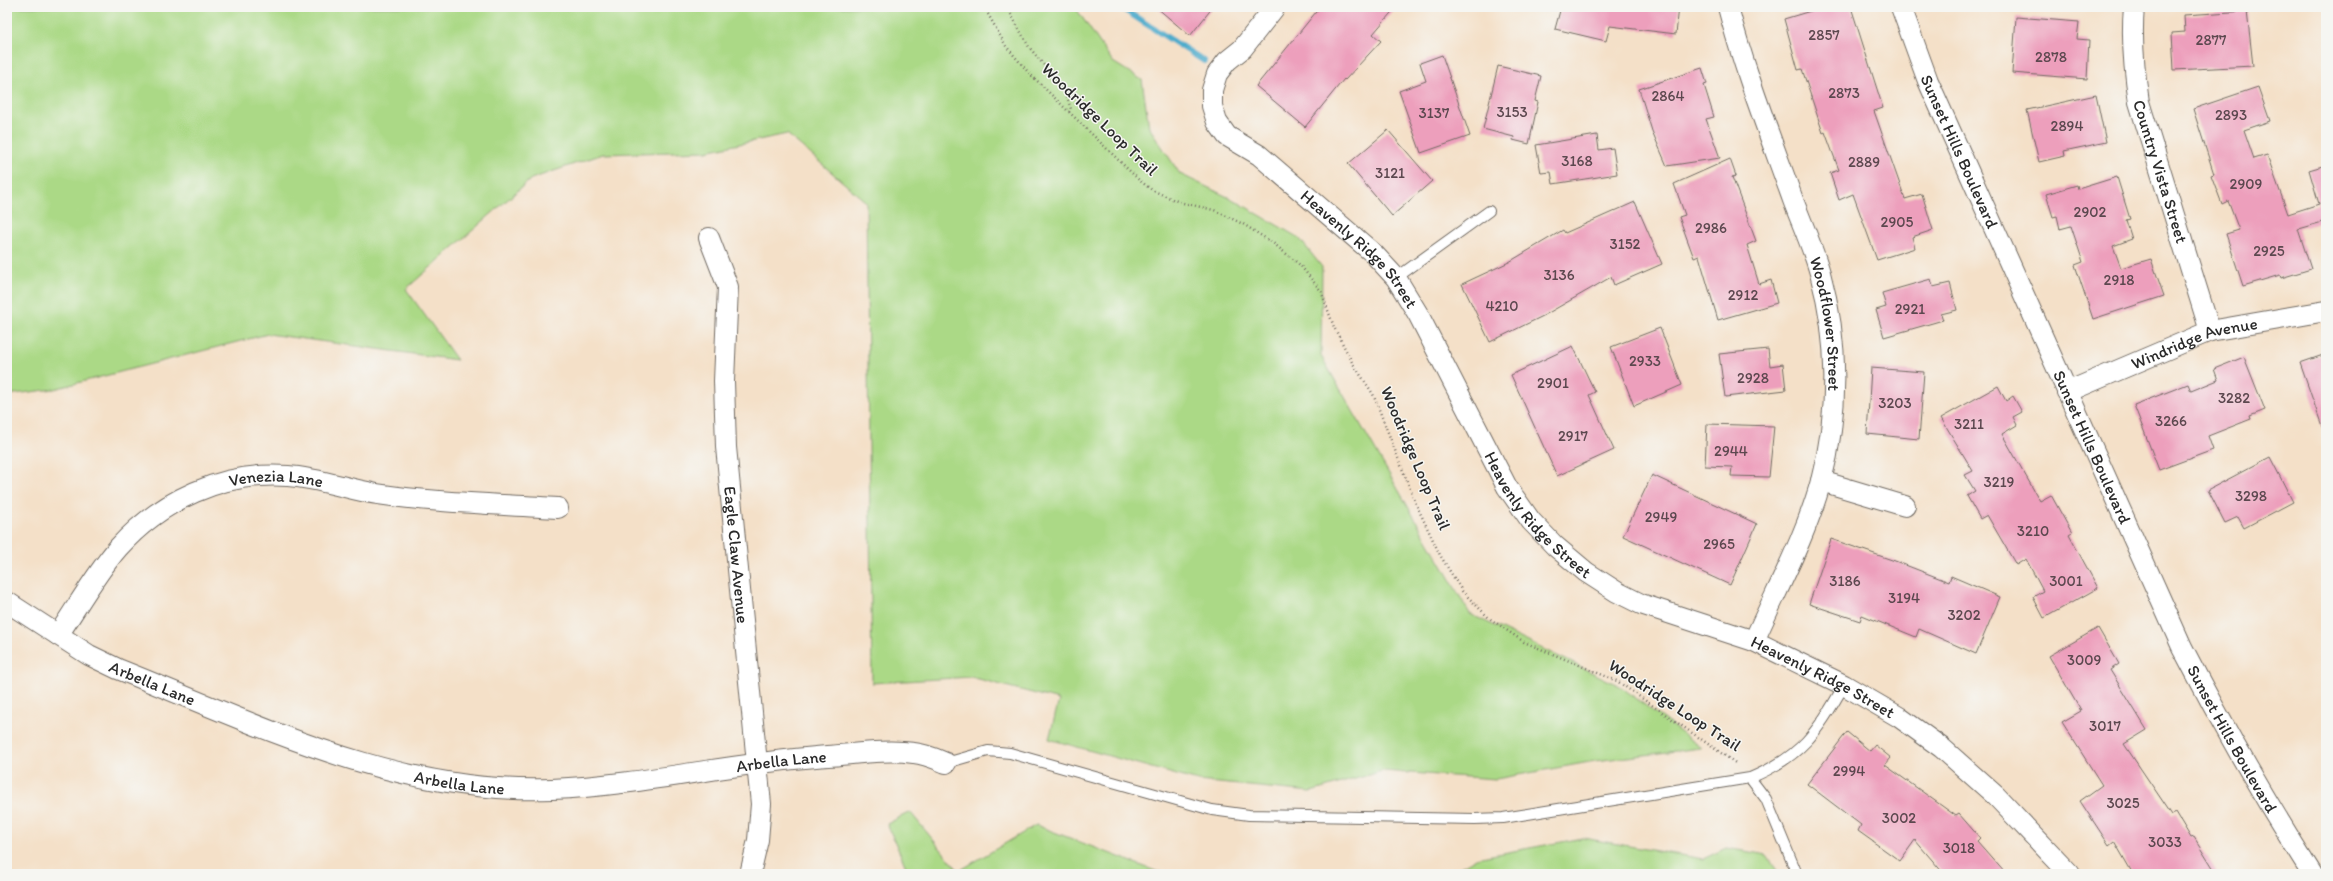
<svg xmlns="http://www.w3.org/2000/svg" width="2333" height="881" font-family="Itim,sans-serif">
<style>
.green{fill:#abd986;stroke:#6b8258}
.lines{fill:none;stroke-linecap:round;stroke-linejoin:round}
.stream{stroke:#4daccc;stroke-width:6}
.building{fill:#ed9fbc}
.service-casing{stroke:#716a62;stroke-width:12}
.minor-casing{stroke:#716a62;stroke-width:22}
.path{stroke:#716a62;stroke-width:2.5;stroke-dasharray:1 3;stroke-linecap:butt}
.service{stroke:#fff;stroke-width:10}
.minor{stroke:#fff;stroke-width:20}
.labels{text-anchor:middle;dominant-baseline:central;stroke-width:3;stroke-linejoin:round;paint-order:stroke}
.number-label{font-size:15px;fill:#5c484f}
.street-label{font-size:17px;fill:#2b2b2b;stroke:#f6f6f2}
</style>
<rect width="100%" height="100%" fill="#f6f6f2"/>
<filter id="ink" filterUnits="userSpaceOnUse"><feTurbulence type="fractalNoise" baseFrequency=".025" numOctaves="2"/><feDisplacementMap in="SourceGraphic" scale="8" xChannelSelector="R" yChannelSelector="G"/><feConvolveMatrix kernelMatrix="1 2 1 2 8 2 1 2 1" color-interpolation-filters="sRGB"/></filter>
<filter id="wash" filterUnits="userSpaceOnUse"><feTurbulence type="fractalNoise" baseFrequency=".012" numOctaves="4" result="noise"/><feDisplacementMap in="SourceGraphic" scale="16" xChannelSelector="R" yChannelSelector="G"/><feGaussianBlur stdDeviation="0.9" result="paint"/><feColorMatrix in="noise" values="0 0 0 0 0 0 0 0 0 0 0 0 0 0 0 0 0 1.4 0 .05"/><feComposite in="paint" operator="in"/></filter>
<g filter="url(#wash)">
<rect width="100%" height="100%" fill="#f4e0c8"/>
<path class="green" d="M7,7H1075L1113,62L1142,80L1149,127L1180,174L1234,200L1299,238L1322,267L1321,356L1470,614L1620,686L1701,748L1595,761L1496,779L1382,771L1311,792L1198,781L1049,739L1059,700L971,677L872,683L866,202L787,134L706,151L603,154L531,179L406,289L457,360L268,334L54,389L7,395Z
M910,812L959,871L1036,825L1158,872L1182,874H909L887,824Z
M1583,838L1703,859L1726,848L1767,855L1780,874H1449L1476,858Z"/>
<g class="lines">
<path class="stream" d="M1120,7L1204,61"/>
</g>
<g id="blocks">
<path class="building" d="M1156,7H1213L1190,36Z
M1320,7H1396L1373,34L1381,41L1345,80L1344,79L1305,127L1256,86Z
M1561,7H1679L1676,34L1610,26L1606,41L1555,29Z
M1824,7H1851L1883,108L1874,111L1905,199L1922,194L1933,230L1912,237L1915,248L1877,260L1853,194L1839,200L1830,173L1839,170L1825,132L1823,133L1802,69L1798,70L1784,19Z
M2247,11L2253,66L2174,70L2172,33L2185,32L2184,15Z
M2016,17L2079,22L2077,39L2089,40L2087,79L2012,73Z
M1442,55L1470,136L1421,153L1399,91L1426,81L1420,63Z
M1498,66L1541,76L1535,101L1538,102L1529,144L1513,140L1514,137L1483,129Z
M1702,68L1707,84L1704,85L1714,117L1706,119L1720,158L1667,166L1652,131L1639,89Z
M2258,87L2270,121L2244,130L2254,159L2267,155L2288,214L2319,204L2309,170L2326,165V221L2298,229L2311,269L2281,278L2280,275L2243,286L2226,234L2239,230L2228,201L2222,204L2211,175L2214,174L2193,109Z
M2096,95L2106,142L2064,151L2065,156L2039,162L2027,110Z
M1388,130L1432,181L1392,216L1348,164Z
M1597,135L1599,150L1613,148L1617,174L1553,184L1551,172L1541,173L1536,145Z
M1730,159L1736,176L1732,177L1756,241L1747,245L1759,284L1771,280L1777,303L1718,320L1699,256L1694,258L1679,217L1685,215L1674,184Z
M2117,177L2130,219L2126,220L2132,239L2113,246L2121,268L2151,259L2164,296L2093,319L2075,265L2083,262L2071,226L2060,229L2057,216L2053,217L2046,194L2077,185L2078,189Z
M1635,202L1662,264L1614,285L1611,277L1543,316L1490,342L1462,284L1509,262L1563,230L1565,233Z
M1931,279L1933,287L1950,283L1957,310L1941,314L1943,320L1884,337L1876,310L1886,307L1882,293Z
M1660,328L1682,385L1634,406L1611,347Z
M1573,346L1595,392L1589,395L1614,450L1557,476L1511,375Z
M1768,349L1770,366L1783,364L1786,390L1725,397L1719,354Z
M2326,354V431L2324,432L2300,363Z
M2244,357L2265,410L2250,416L2251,419L2208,436L2213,450L2159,470L2134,405L2188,384L2191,391L2218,380L2214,369Z
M1871,368L1924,372L1919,439L1867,434Z
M1998,386L2006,401L2013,396L2022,412L2013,417L2017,425L2002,434L2040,501L2051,495L2072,533L2069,535L2098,588L2044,618L2033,597L2043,591L2026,559L2016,565L1987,515L1980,519L1967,496L1975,491L1965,475L1973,471L1941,418Z
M1707,424L1774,426L1769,477L1731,476L1732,467L1705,466Z
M2270,457L2293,502L2244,528L2238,517L2225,523L2208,490Z
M1652,475L1757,524L1730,585L1623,536Z
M1831,539L1895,561L1949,582L1951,576L2000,597L1976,654L1919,629L1916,637L1862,615L1860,621L1809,604Z
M2098,628L2119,664L2110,670L2147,730L2124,744L2172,815L2176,813L2191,838L2194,837L2217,874H2133L2114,841L2109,845L2080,801L2102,785L2062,722L2081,711L2049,656Z
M1847,732L1870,751L1875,745L1891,758L1885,765L1956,816L1959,814L1980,838L1977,841L2006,874H1944L1915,840L1900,861L1858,831L1861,825L1807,784Z"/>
</g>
</g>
<g filter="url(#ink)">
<use href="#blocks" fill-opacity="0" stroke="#716a62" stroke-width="1"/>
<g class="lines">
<g class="service-casing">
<path id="service" d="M1396,278L1489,211
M946,763L988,751L1010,753L1212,810L1249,815L1475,819L1503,818L1750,778C1801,757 1818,732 1844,685
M1750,778L1766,799L1797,874"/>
</g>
<g class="minor-casing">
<g id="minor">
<path id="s1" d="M1275,7L1242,49L1227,61L1217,74L1212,90V106L1217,122L1227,136L1259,155L1373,253L1396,278L1418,314L1507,487L1531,521L1555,546L1586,572L1617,592L1641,604L1754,641L1844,685L1899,717L1942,748L1996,796L2070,874"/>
<path id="s2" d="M1728,7C1745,73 1770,136 1793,200C1802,224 1813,248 1820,273C1839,341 1839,413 1821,481C1806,536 1777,589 1754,641"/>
<path id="s3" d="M1901,7L1928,81L2182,647C2222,725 2265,800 2312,874"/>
<path id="s4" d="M2134,7C2131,40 2134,70 2139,102L2210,331"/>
<path id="s5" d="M709,238L728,287L724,381L726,447L761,804L758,840L750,874"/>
<path id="s6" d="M2067,392L2210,331L2326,311"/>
<path d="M1821,481L1905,506"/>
<path id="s7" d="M7,602L89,655L118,669C259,725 397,795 552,789C645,785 736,762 828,756C856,754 886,749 914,753C925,754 936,759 946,763"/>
<path id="s8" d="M58,635C77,607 97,572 118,548C161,500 223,471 288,476C318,478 347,489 377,494C436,503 498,504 558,508"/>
</g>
</g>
<path class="path" d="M984,7L1006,46L1028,72L1139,180L1152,190L1179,202L1214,210L1243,224L1273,243L1300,265L1321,291L1334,327L1352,362L1373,394L1416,504L1440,555L1462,591L1489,618L1524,642L1617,681L1737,764
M1007,7L1029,47L1065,91L1071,109L1069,112"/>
<use href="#service" class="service"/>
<use href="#minor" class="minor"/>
</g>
</g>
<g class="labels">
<g class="number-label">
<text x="1824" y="35">2857</text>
<text x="2211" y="40">2877</text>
<text x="2051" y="57">2878</text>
<text x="1844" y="93">2873</text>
<text x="1668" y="96">2864</text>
<text x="1512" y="112">3153</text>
<text x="1434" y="113">3137</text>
<text x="2231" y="115">2893</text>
<text x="2067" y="126">2894</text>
<text x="1577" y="161">3168</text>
<text x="1864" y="162">2889</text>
<text x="1390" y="173">3121</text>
<text x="2246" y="184">2909</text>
<text x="2090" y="212">2902</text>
<text x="1897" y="222">2905</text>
<text x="1711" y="228">2986</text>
<text x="1625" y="244">3152</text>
<text x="2269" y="251">2925</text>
<text x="1559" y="275">3136</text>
<text x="2119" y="280">2918</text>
<text x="1743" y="295">2912</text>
<text x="1502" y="306">4210</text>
<text x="1910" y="309">2921</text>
<text x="1645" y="361">2933</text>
<text x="1753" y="378">2928</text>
<text x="1553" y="383">2901</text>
<text x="2234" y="398">3282</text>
<text x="1895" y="403">3203</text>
<text x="2171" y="421">3266</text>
<text x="1969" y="424">3211</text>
<text x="1573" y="436">2917</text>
<text x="1731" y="451">2944</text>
<text x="1999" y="482">3219</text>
<text x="2251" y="496">3298</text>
<text x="1661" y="517">2949</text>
<text x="2033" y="531">3210</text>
<text x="1719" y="544">2965</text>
<text x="1845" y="581">3186</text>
<text x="2066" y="581">3001</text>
<text x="1904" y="598">3194</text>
<text x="1964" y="615">3202</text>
<text x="2084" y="660">3009</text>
<text x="2105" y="726">3017</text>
<text x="1849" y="771">2994</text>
<text x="2123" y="803">3025</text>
<text x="1899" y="818">3002</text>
<text x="2165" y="842">3033</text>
<text x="1959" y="848">3018</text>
</g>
<g class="street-label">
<text transform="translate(1100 119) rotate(44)">Woodridge Loop Trail</text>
<text stroke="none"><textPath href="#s3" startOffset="156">Sunset Hills Boulevard</textPath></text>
<text stroke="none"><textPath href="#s4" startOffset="168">Country Vista Street</textPath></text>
<text stroke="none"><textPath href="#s1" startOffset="331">Heavenly Ridge Street</textPath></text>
<text stroke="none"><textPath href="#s2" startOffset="333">Woodflower Street</textPath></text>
<text stroke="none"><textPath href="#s6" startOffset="137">Windridge Avenue</textPath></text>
<text stroke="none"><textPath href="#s3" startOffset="480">Sunset Hills Boulevard</textPath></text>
<text transform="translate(1416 458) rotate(67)">Woodridge Loop Trail</text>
<text stroke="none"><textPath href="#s8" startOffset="285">Venezia Lane</textPath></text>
<text stroke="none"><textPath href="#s1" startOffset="655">Heavenly Ridge Street</textPath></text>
<text stroke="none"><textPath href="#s5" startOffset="321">Eagle Claw Avenue</textPath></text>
<text stroke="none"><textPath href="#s1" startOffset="991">Heavenly Ridge Street</textPath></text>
<text stroke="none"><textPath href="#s7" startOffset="167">Arbella Lane</textPath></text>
<text transform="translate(1675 705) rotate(33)">Woodridge Loop Trail</text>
<text stroke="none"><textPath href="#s3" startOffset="804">Sunset Hills Boulevard</textPath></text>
<text stroke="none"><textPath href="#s7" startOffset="815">Arbella Lane</textPath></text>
<text stroke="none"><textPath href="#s7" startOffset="491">Arbella Lane</textPath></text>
</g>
</g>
<rect width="2333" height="881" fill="none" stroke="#f6f6f2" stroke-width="24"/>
</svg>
